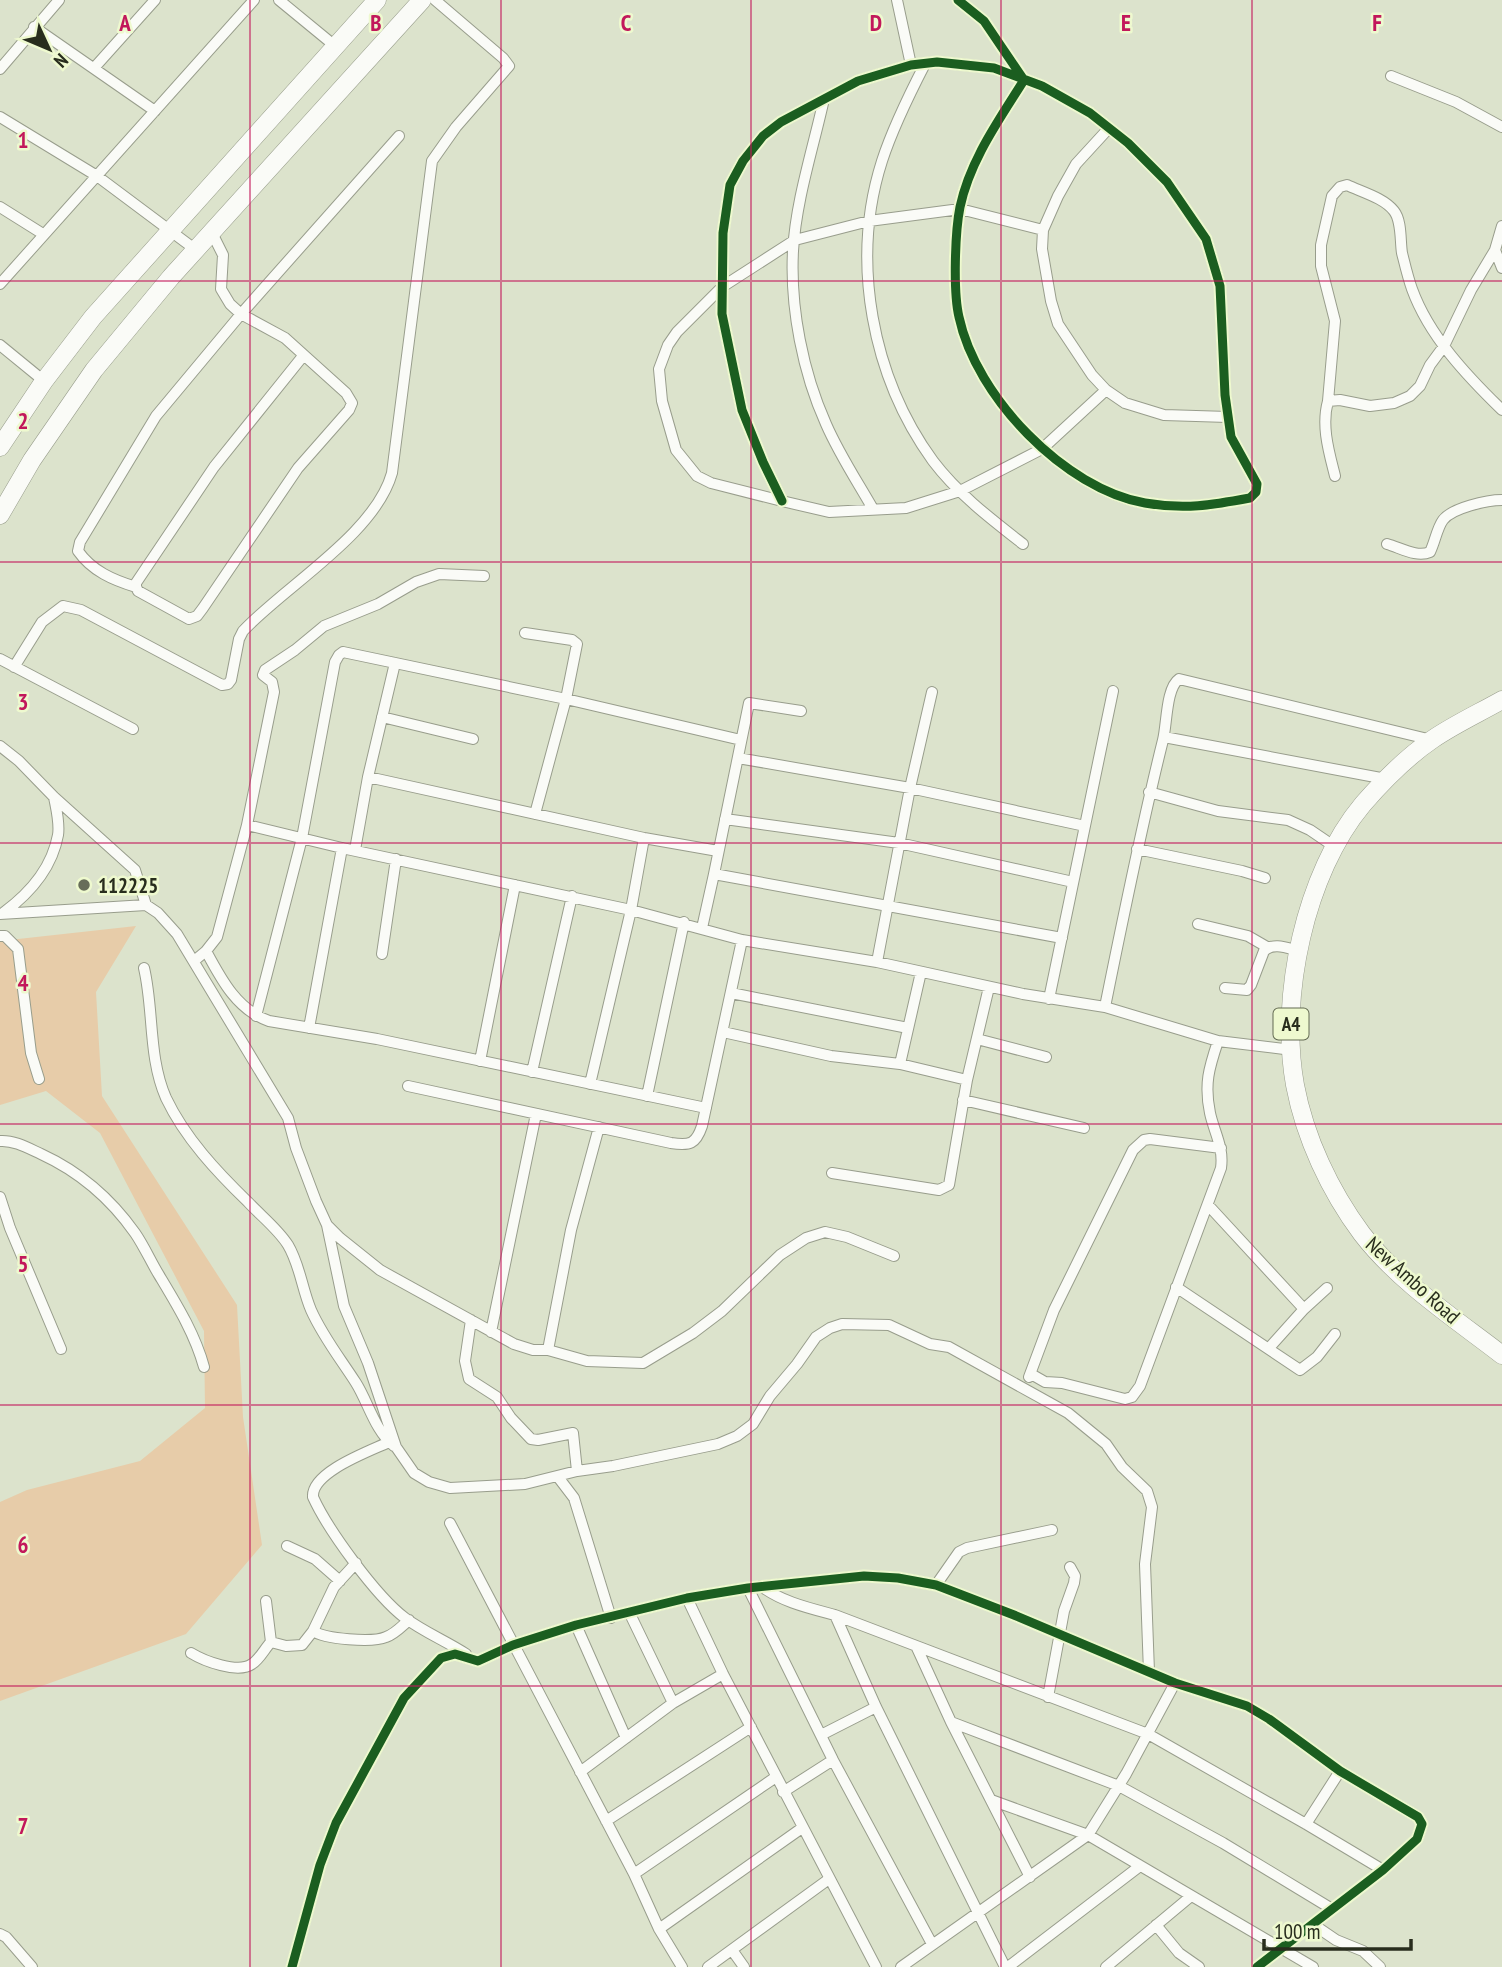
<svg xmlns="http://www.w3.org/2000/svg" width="1502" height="1967" font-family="'PT Sans Narrow',sans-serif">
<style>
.green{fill:#e7cca9}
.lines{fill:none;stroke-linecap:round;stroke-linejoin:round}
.minor-casing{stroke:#989d8c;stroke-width:12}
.primary-casing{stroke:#989d8c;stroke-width:19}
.minor{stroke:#fafbf7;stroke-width:10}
.primary{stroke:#fafbf7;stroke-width:18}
.cycleway-casing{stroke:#eef9cf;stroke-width:13}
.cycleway{stroke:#1b5e20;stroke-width:9}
.grid{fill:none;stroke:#c2185b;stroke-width:2;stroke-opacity:0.55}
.poi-dot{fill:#676d5a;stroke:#eef9cf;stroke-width:2.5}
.labels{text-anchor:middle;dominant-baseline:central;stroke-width:5;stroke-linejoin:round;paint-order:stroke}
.shield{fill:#eef9cf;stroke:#636a52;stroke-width:2}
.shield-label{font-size:19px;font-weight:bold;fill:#282d1d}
.poi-label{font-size:21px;font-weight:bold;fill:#282d1d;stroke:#eef9cf;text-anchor:start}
.street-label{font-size:21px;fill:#282d1d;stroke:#eef9cf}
.grid-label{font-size:23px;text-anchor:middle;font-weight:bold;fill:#c2185b;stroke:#eef9cf;stroke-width:5;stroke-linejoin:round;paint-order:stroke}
</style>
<rect width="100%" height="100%" fill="#dce3cc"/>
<path class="green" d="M136,926L96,992L102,1096L237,1305L243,1417L262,1545L186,1634L0,1701V1502L27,1490L140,1461L205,1408L204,1331L100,1133L46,1091L0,1105V941Z"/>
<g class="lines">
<g class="minor-casing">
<path id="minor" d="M279,0L335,46
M897,0L911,65
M34,27L155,111
M925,64C909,95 893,127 882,161C850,261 872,377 933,461C958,494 991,519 1023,544
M94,68L155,0
M0,69L59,0
M1391,76L1456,102L1502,127
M824,99C813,149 796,200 793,251C790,308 803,373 826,424C839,454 857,481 873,509
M0,117L97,176L196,250
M1109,128L1076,164L1058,196L1043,230L1042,249L1051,301L1058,324L1092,375L1106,390L1125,403L1164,415L1228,417
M0,207L43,234
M1043,230L960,209L869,221L795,240L722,287L677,332L668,345L659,369L662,401L676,450L697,476L711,483L782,501L829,512L906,508L960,491L1042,449L1106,390
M212,233L223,255L221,289L230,304L241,314L285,338L346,393L352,403L349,410L298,468L203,608L197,616L189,619L138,591L136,587C113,580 92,571 78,551L80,542L156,416L241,314L399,136
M1495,250L1502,226
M0,284L254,0
M0,345L44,381
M1328,401L1335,321L1321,266V245L1332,196L1340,187L1347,185C1362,192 1384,198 1394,211C1402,221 1400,241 1402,253C1405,265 1408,278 1412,289C1429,336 1467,376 1502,410
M1335,476C1329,452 1321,426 1328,401L1340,400L1370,406L1394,403L1410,396L1420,386L1430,365L1444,346L1471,290L1495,250L1502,268
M782,501L763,462L742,410L722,314L723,233L730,185L743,161L763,136L781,122L858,81L911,65L937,62L994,68L1042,86L1090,113L1128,143L1167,182L1206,239L1220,286L1225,395L1231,437L1257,484L1256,492L1250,498C1212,505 1185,510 1145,503C1065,489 976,397 959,317C953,292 955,232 960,207C970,160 999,120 1024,80L984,21L958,0
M1387,544C1401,548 1417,558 1430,552C1435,542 1437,528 1443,520C1452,508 1487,500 1502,500
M136,587V583L214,467L303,356
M525,633L572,640L577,644L566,699L535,814
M0,659L133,729
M14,667L42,622L63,606L81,610L222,685L228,684L231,680L239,639L243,631C285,586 375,534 392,473L432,161L456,127L509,66L503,58L435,0
M382,717L473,739
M1164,737L1386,779
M0,746L19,761L54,797L135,870L146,905
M738,758L910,788L1085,826
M368,777L395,663
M1149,792L1218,811L1288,820L1310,830L1335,847
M725,819L899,843L1073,882
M247,825L274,692L272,682L263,675L265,670L295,650L324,626L378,604L416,582L439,574L484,576
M1137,849L1242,871L1265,878
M355,850L368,777L644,838L718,851
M714,874L749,703L801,711
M3,913C29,894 52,868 58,835C60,823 56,808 54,797
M0,914L146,905L158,913L177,934L288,1118L296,1148L316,1201L327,1225L340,1238L380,1270L514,1344L533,1350H548L587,1361L643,1363L693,1333L722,1311L780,1255L806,1238L825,1232L847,1237L894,1256
M1198,924L1248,936L1267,947
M702,928L714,874L1062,938
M0,936H5L18,949L31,1053L39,1079
M206,951C221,979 237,1010 269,1021L377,1039L706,1108
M382,954L396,859
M194,961L206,951L217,937L247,825L342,848L631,910L742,940L877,962L1023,994L1105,1007L1218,1041L1292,1050
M877,962L910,788L932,692
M144,968C154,1010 148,1057 166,1098C185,1138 217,1172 248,1202C261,1216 278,1229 288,1245C300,1265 302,1289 311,1310C323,1337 340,1358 356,1383C368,1402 375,1431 394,1446
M1225,988L1247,990L1251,985L1264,951C1273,942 1287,948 1299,951
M731,993L908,1028
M1049,999L1113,691
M1105,1007C1123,918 1141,828 1163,740C1167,724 1166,688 1179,679L1432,740
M256,1016L302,838L335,662L339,655L343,652L566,699L741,740
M309,1028L342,848
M723,1032L831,1056L900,1064L967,1080
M977,1039L1046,1057
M480,1061L515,885
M900,1064L921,972
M532,1072L572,896
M590,1084L631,910L644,838
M408,1086L671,1143C690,1146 696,1144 702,1126L742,940
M647,1096L684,922
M963,1100L1084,1128
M0,1141C14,1140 28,1148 41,1154C78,1171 111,1199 135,1233C144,1246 151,1262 159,1275C177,1305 195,1334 204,1367
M832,1173L939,1190L949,1185L967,1080L989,987
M0,1197L10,1228L61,1349
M1208,1205L1304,1309
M327,1225L344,1306L368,1363L396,1447L414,1473L429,1482L450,1488L525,1484L577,1471L613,1466L718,1444L737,1436L753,1424L770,1396L797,1364L816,1337L830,1328L842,1324L889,1325L930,1344L949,1347L1068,1413L1106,1444L1122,1467L1147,1491L1152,1507L1145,1564L1149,1672
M1176,1287L1300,1370L1317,1357L1335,1334
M471,1320L465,1361L469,1379L497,1397L511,1418L531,1439L538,1440L573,1433L577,1471
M491,1332L536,1114
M1269,1348L1304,1309L1327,1288
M548,1350L571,1230L599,1127
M1031,1374L1045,1382L1062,1383L1125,1399L1132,1397L1140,1386L1221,1168C1224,1147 1214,1132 1210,1113C1204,1084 1209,1068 1218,1041
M1029,1377L1054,1310L1133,1150L1144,1140L1150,1139L1221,1148
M389,1442C370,1451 311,1472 313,1497C328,1530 376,1596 405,1618C424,1632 446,1641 466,1654
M558,1477L574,1498L611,1618
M450,1523L634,1874L659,1929L682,1967
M287,1546L315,1559L340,1581
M936,1585L959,1552L967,1548L1052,1530
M761,1586C782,1602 809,1608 835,1615L1148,1734L1306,1824L1383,1870
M748,1588L833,1760L932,1944
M687,1598L723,1674L876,1967
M266,1601L271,1642
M630,1614L673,1703
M835,1615L876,1707L1005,1967
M576,1625L626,1738
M313,1631C325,1639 372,1643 386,1637C395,1634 402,1626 409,1620
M917,1648L951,1722L1030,1877
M191,1653C204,1661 238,1674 252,1664C260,1659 265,1648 271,1642L286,1646L302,1645L313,1631L334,1587L356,1563
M1048,1697L1064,1611L1074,1583L1075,1576L1070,1567
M951,1722L1119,1786L1223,1843L1332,1909
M821,1735L876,1707
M580,1772L673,1703L723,1674
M783,1792L833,1760
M991,1800L1088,1835L1313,1967
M606,1821L751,1727
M1306,1824L1340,1771
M634,1874L776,1777
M1156,1925L1179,1953L1199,1967
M1314,1925L1336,1940L1363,1951L1380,1967
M659,1929L802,1828
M0,1934L6,1937L32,1967
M732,1950L744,1967
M292,1967L320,1865L336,1823L404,1698L441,1658L455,1654L478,1661L513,1645L576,1625L687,1598L748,1588L864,1576L898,1578L936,1585L1014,1615L1175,1683L1247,1706L1269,1719L1340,1771L1418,1817L1422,1824L1417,1839L1383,1870L1257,1967
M708,1967L829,1879
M901,1967L1088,1835L1126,1774L1175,1683
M1008,1967L1140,1866
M1106,1967L1190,1897"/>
</g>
<g class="primary-casing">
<path id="primary" d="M0,447L44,381L93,317L377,0
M0,515L32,460L94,370L171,277L422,0
M1502,700C1479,713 1455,724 1433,739C1408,756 1383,781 1363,804C1305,873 1279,997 1295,1085C1305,1138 1330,1191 1362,1234C1399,1282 1454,1318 1502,1355"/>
</g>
<use href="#minor" class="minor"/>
<use href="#primary" class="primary"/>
<g class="cycleway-casing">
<path id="cycleway" d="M782,501L763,462L742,410L722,314L723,233L730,185L743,161L763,136L781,122L858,81L911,65L937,62L994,68L1042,86L1090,113L1128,143L1167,182L1206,239L1220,286L1225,395L1231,437L1257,484L1256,492L1250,498C1212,505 1185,510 1145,503C1065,489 976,397 959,317C953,292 955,232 960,207C970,160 999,120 1024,80L984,21L958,0
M292,1967L320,1865L336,1823L404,1698L441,1658L455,1654L478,1661L513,1645L576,1625L687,1598L748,1588L864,1576L898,1578L936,1585L1014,1615L1175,1683L1247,1706L1269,1719L1340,1771L1418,1817L1422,1824L1417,1839L1383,1870L1257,1967"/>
</g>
<use href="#cycleway" class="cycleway"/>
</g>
<path class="grid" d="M250,0V1967M501,0V1967M751,0V1967M1001,0V1967M1252,0V1967M0,281H1502M0,562H1502M0,843H1502M0,1124H1502M0,1405H1502M0,1686H1502"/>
<circle class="poi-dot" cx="84" cy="885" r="7"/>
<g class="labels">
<rect class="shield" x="1273.5" y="1008.5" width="35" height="31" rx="5"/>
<g class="shield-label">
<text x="1291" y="1024">A4</text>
</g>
<g class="poi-label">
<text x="98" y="885">112225</text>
</g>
<g class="street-label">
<text transform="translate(1413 1280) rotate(42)">New Ambo Road</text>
</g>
</g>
<g class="grid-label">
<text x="125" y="31">A</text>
<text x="376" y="31">B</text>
<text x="626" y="31">C</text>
<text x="876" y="31">D</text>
<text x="1126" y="31">E</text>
<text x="1377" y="31">F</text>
<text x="23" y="148">1</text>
<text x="23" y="429">2</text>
<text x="23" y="710">3</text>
<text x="23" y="991">4</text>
<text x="23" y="1272">5</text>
<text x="23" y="1553">6</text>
<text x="23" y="1834">7</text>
</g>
<g transform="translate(49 49) rotate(134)" stroke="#eef9cf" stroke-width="5" paint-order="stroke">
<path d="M0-5L12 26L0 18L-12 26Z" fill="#282d1d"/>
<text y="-10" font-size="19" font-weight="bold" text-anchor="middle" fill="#282d1d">N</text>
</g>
<path d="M1264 1939v10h147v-10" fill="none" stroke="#282d1d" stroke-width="3.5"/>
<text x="1274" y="1939" font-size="21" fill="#282d1d" stroke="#eef9cf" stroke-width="5" paint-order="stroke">100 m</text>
</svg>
